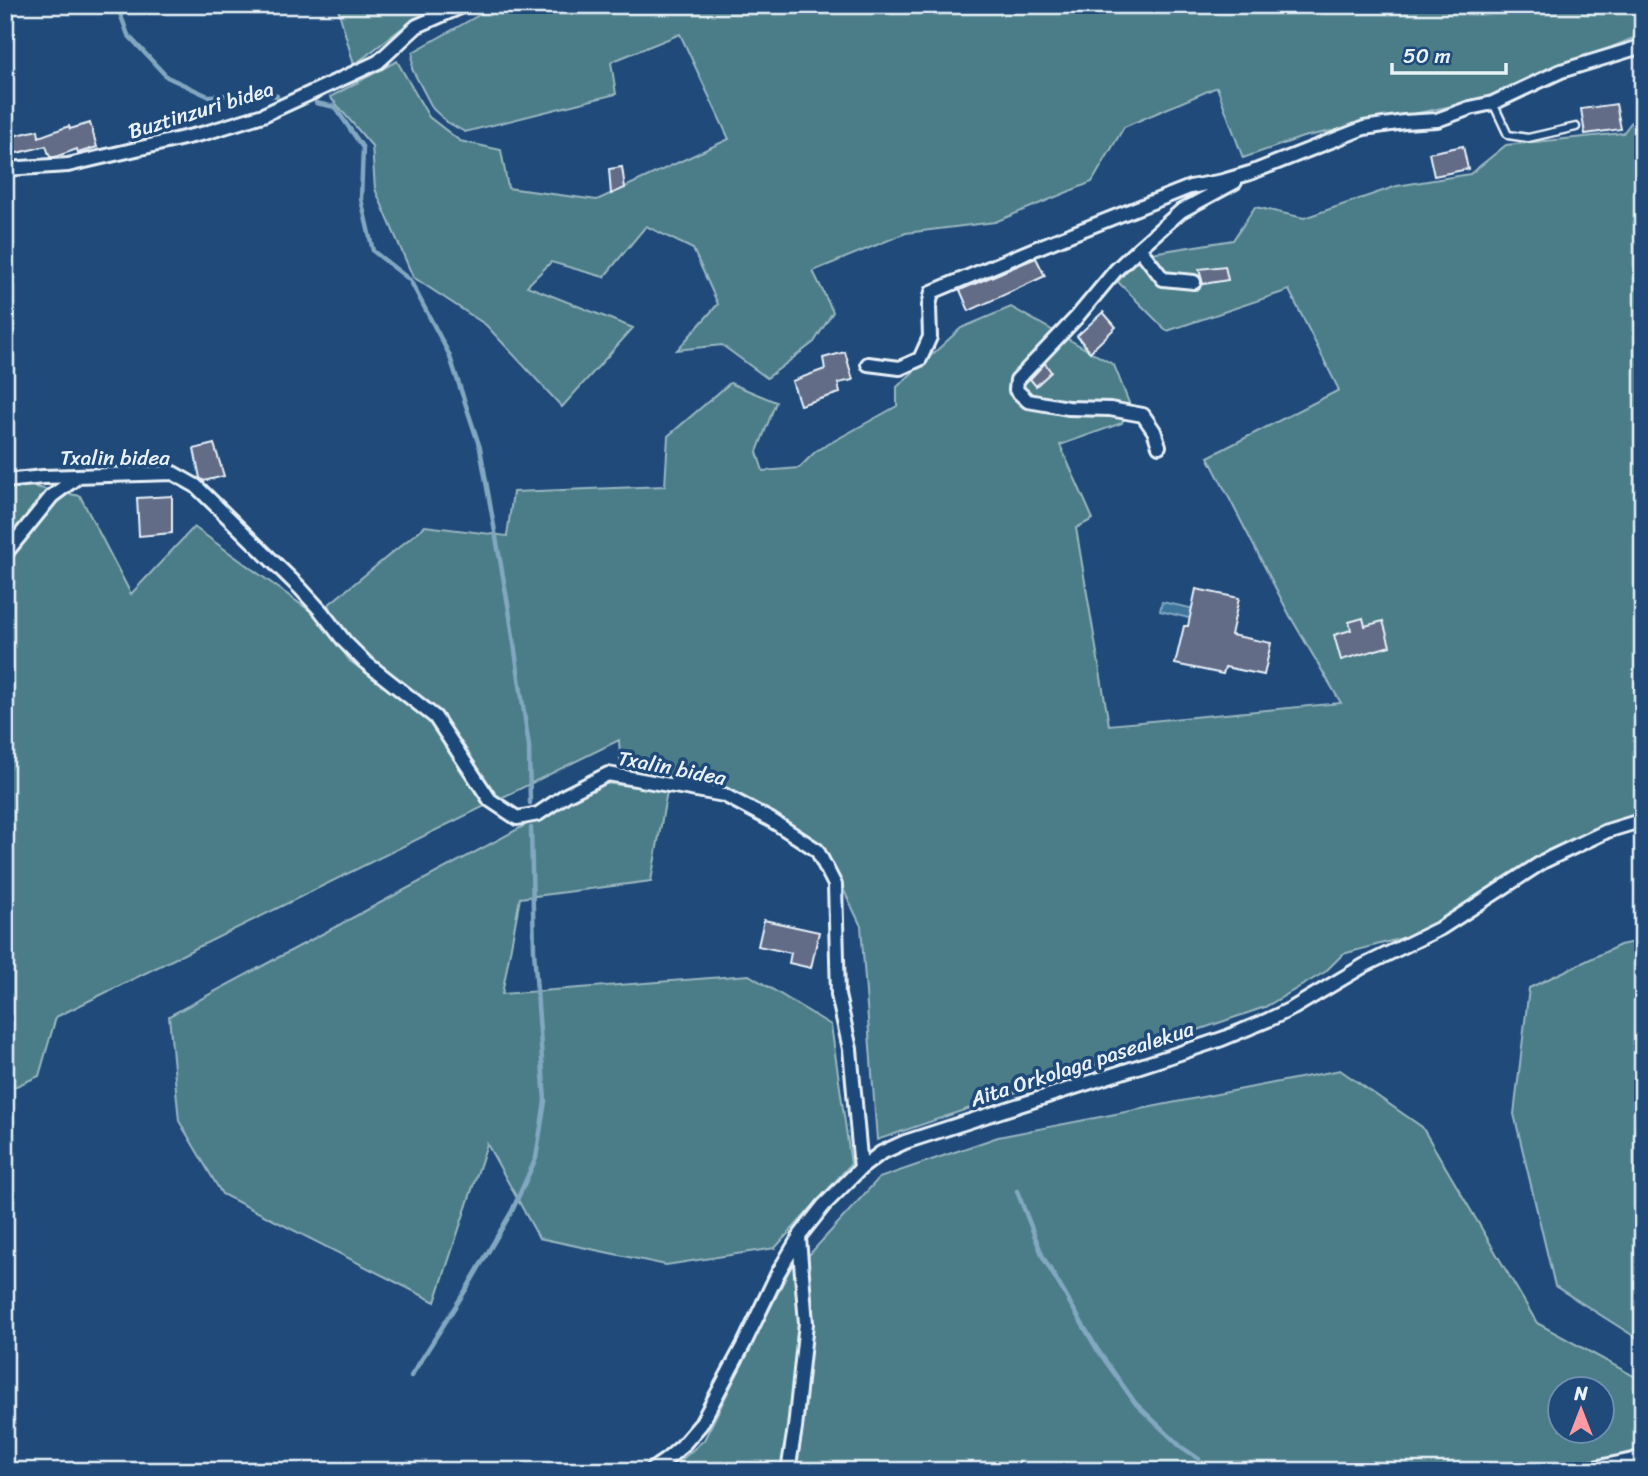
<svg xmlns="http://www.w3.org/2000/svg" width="1648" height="1476" font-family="Sriracha,sans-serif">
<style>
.green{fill:#4b7d89;stroke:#9ab7c0;stroke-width:2;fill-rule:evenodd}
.water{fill:#3e759b;stroke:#82a7c0;stroke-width:2}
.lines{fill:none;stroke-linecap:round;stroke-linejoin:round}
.stream{stroke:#82a7c0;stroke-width:4.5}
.building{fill:#646c87;stroke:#e8f1f8;stroke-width:2}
.lane-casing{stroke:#e8f1f8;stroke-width:11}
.street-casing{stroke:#e8f1f8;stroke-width:18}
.lane{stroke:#1f4a7a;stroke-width:6}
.street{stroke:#1f4a7a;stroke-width:12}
.labels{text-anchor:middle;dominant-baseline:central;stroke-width:7;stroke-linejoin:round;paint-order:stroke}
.street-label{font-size:21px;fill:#e8f1f8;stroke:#1f4a7a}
</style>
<rect width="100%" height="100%" fill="#1f4a7a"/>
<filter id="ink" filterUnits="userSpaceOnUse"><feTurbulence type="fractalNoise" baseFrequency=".0143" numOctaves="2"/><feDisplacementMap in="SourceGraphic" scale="14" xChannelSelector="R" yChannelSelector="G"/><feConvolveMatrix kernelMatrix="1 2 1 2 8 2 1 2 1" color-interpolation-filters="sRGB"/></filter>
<g filter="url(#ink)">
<path class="green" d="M337,5H451L414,19L354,65Z
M497,5H1643V34L1490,98L1303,137L1243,158L1217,87L1124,127L1092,182L995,222L906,233L813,271L833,312L814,342L767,378L722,345L677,350L718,304L693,249L646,226L604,277L551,262L527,286L633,328L562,407L486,325L413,277L375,189L372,146L330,97L397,61L429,117L460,141L501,150L508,188L597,200L729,139L680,34L611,62L616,94L465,132L447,122L433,109L412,69L413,52Z
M1643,107V814L1498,886L1417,934L1343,954L1325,972L1265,1007L877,1140L861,926L823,847L783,819L729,791L621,770L619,740L56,1017L39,1076L5,1091V481L80,496L131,594L194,527L317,616L350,661L414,707L420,696L378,668L348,639L328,605L425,526L507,536L513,492L665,486L668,436L730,383L776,402L757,452L763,471L799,468L816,451L897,406V387L961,328L1011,307L1114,365L1129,403L1122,423L1060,445L1093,519L1076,528L1109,725L1341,703L1290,616L1208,457L1339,390L1289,290L1167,331L1118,282L1139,255L1233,240L1255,207L1304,218L1397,186L1470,174L1506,145L1623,133Z
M604,783L667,791L651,881L520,898L502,994L749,975L831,1025L851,1164L775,1248L666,1265L539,1238L487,1144L435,1302L222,1194L179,1121L169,1016Z
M1643,940V1342L1555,1286L1514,1114L1529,988L1620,945Z
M1340,1070L1422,1127L1537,1323L1643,1381V1471H669L704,1440L791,1267L809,1255L879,1178L998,1137ZM1560,1388H1602V1430H1560Z"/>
<path class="water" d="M1162,602L1195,609L1193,619L1160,611Z"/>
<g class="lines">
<path class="stream" d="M117,5L128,35L167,77L208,96L269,94L277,96
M316,103L335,107L363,148L361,199L373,251L410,280L449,354L480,448L509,610L529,746L530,803
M1017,1191L1043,1257L1097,1349L1136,1404L1180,1446L1199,1459V1471
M411,1376L467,1288L512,1211L536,1158L545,1101L534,950L531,828"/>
</g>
<path class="building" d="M1616,104L1621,129L1585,134L1581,109Z
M90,123L97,147L78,153L77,149L55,157H50L46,146L5,156V138L38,130L39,137L69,126L70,129Z
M1463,146L1468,169L1434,176L1429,153Z
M622,167L625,188L611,194L609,169Z
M1036,258L1045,276L969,311L960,290Z
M1225,266L1228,280L1203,284L1199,269Z
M1103,312L1116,327L1090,352L1077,336Z
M845,352L853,380L838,383L840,393L800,405L792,381L825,369L823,358Z
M1045,363L1051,372L1036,386L1030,379Z
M214,444L224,476L204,481L200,478L194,449Z
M172,496V533L139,536L137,498Z
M1196,589L1239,598L1231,635L1271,643L1264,675L1225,667L1223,674L1175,664L1184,626H1188Z
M1363,618L1365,626L1383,621L1390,646L1341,660L1334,635L1351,630L1349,622Z
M764,920L819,932L811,968L789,963L791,953L758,946Z"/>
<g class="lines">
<g class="lane-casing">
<path id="lane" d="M1493,103L1508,135L1528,138L1576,127"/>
</g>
<g class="street-casing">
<path id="street" d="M5,169L68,165L205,133L263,115L378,62L417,26L465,5
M1139,248L1163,279L1194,282
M868,364L900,368L920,359L930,337L929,306L932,292L1044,245L1190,187L1223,181L1250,173L1364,128L1404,122L1437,120L1470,108L1493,103L1561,71L1643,46
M1159,446L1154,431L1143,415L1110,409L1068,408L1028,401L1016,390L1017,380L1076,318L1116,270L1139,248L1181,211L1235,182
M5,481L43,477L173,473L196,486L300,588L321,611L345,642L365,662L435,717L490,800L517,818L538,814L566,795L608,774L724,795L771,820L817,850L835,885L838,995L850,1049L861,1168
M5,554L52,496L79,476
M650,1471L666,1460L682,1446L701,1424L744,1344L778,1273L801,1234L824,1205L861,1168L881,1153L905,1142L1165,1058L1222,1039L1268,1020L1293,1008L1365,965L1441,928L1544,861L1607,831L1643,820
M788,1471L795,1428L806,1323L799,1238
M1580,1471L1633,1460L1643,1456"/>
</g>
<use href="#lane" class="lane"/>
<use href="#street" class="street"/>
</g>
</g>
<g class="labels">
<g class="street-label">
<text transform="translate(201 110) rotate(-17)">Buztinzuri bidea</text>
<text x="115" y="458">Txalin bidea</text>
<text transform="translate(672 768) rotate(11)">Txalin bidea</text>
<text transform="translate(1082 1064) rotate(-18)">Aita Orkolaga pasealekua</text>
</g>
</g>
<rect width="1648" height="1476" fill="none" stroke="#1f4a7a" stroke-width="28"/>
<rect x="14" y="14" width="1620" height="1448" fill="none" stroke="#e8f1f8" stroke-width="2.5" filter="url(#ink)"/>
<g transform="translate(1581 1410)"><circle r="33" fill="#1f4a7a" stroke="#6f8dac" stroke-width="2"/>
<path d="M0-5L12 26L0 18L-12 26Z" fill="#ff9aa2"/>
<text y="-10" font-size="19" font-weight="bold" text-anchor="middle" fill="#e8f1f8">N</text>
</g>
<path d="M1392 63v10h114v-10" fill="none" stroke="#e8f1f8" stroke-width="3.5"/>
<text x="1403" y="63" font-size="21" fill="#e8f1f8" stroke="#1f4a7a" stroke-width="5" paint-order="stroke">50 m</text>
</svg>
